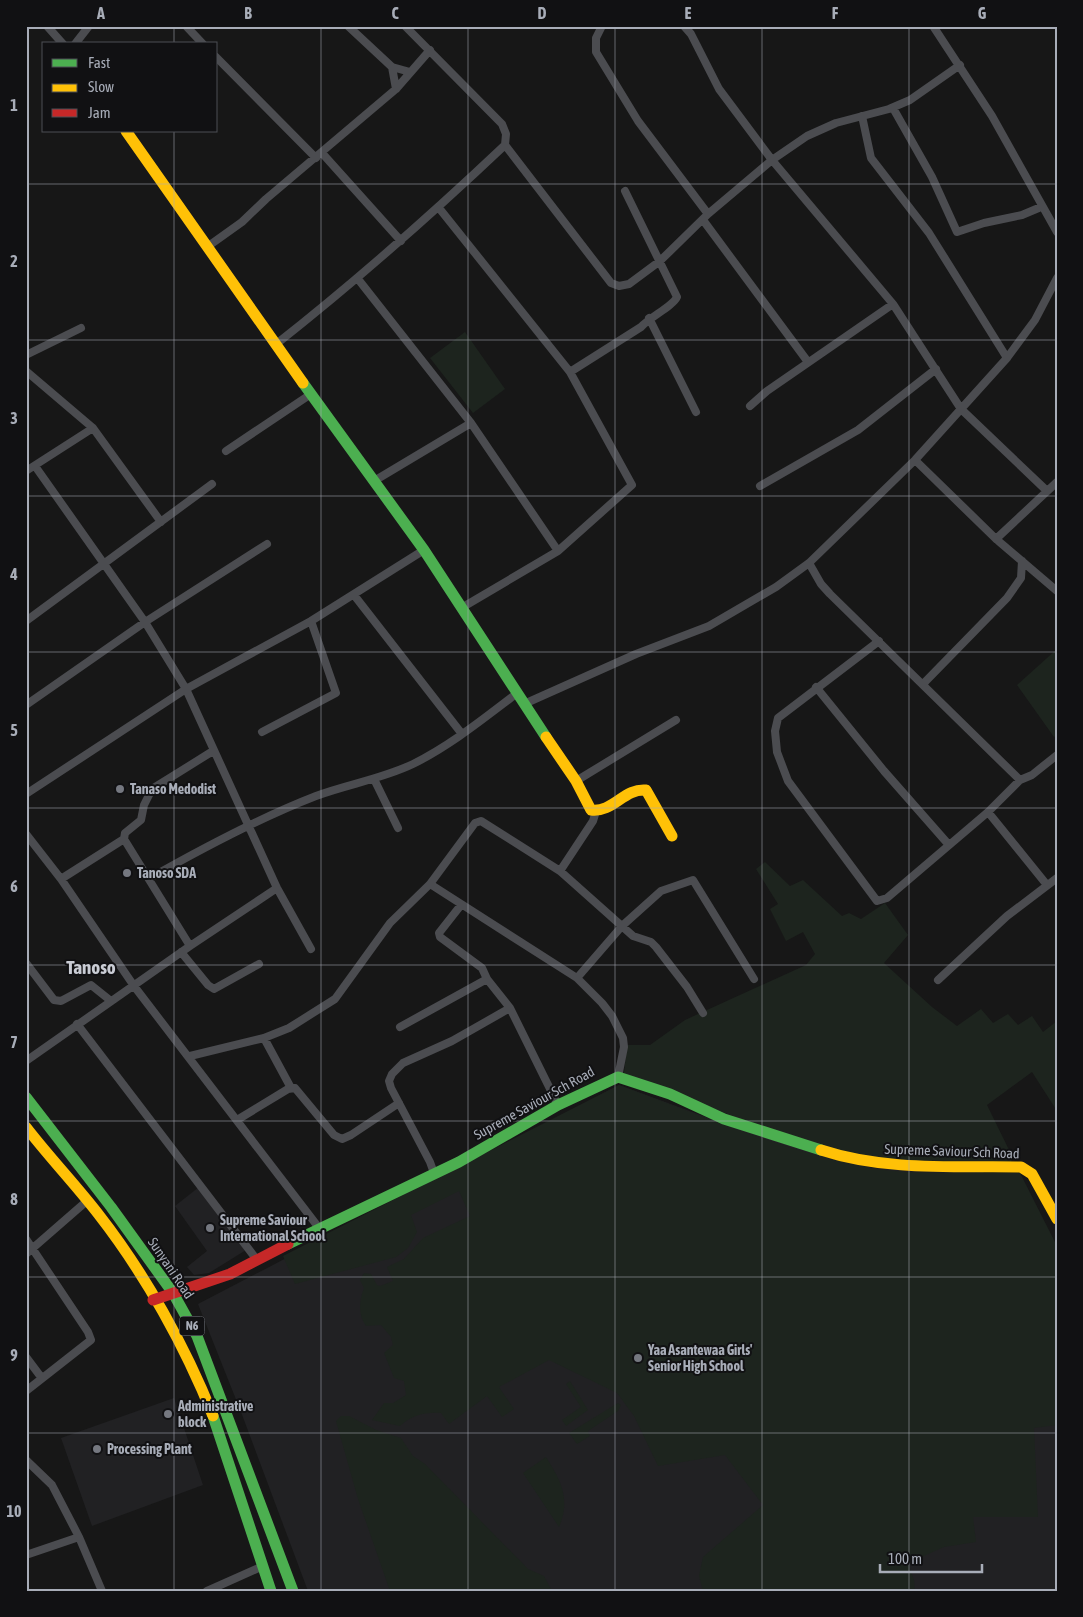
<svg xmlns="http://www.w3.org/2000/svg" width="1083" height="1617" font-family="'Asap Condensed',sans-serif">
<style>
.built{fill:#212123}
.green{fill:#1d241e}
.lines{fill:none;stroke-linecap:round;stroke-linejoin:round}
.street{stroke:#4b4c50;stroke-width:8}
.fast{stroke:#4caf50;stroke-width:11}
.slow{stroke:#ffc107;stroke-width:11}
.jam{stroke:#c62828;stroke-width:11}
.grid{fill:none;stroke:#a8adb8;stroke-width:1;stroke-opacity:0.55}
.poi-dot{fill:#757880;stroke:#111113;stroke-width:2}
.labels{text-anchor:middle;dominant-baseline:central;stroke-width:4;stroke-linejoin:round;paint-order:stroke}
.shield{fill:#111113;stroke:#7b7e86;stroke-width:1}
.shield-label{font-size:12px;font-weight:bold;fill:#a8adb8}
.poi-label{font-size:14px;font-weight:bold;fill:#a8adb8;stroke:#111113;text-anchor:start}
.street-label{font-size:14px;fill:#a8adb8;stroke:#111113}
.district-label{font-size:19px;font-weight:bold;fill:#c9ccd4;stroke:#111113}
.neatline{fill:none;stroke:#a8adb8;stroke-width:2}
.grid-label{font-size:16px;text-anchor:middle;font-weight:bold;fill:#a8adb8}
</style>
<rect width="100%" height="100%" fill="#171717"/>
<path class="built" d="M619,1085L733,1127L822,1156L873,1168L983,1172L1057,1246V1591H308L241,1412L198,1304Z
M199,1187L246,1250L209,1273L194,1275L187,1267L207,1251L175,1206Z
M174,1398L203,1485L92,1526L61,1438Z"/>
<path class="green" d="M465,332L505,389L473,413L430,358Z
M1057,649V735L1054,737L1017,685Z
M765,862L790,886L803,880L842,916L849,913L861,919L885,903L908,935L884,963L932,1007L957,1026L981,1009L993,1023L1008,1014L1018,1025L1032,1016L1043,1032L1057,1021V1111L1032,1072L987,1105L1013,1158L1011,1162L947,1164L848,1155L740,1119L624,1073L627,1045H650L685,1020L806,965L815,954L803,932L786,941L770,909L778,904L756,869Z
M619,1085C701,1115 785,1152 871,1168C916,1176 974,1171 1020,1173L1057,1246V1425L1034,1428L1038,1517H973L976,1542L944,1547L908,1563L914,1580L915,1591H703L699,1576L703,1557L763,1505L725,1455L658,1466L634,1416L617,1393L549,1360L499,1387L514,1409L502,1417L487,1396L449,1424L441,1413C425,1412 412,1415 400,1426L372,1420L384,1403H393L406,1395L404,1381L394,1378L384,1353L393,1345L391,1337L381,1325L366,1326C358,1315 359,1301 364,1288L360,1280L364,1273L371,1274L377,1285L380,1286L393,1281L387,1267L404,1259L423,1238L470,1216L459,1191L411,1215L417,1232L408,1248L396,1257L295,1284L283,1256Z
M570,1381L588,1410L566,1426L562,1420L581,1407L566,1384Z
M618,1403L621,1405L618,1411L588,1431L590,1436L577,1444L569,1433Z
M341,1416H349L376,1430L401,1438L413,1456L425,1464L528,1569L544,1576L552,1591H390L358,1499L336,1421Z
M546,1457C561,1481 571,1499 559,1527L523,1473Z"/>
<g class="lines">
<path class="street" d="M47,26L63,44
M186,26L203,44
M348,26L392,67L410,72
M602,26L596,38V52L638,121L708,214
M684,26L691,34L719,89L772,160L893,304L961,409L1046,490
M933,26L992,116L1057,232
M75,44L89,26
M216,57L316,158
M392,67L396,89
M893,108L932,177L957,232L984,223L1022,215L1041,207
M862,116L871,158L929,233L1007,358
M505,145L611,283L619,286L629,284L660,261L708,214L772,160L807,136L836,123L889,109L910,100L960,65
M322,153L401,241
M439,208L570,372L632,485L558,551L463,607
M703,220L808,362
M207,247L242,222L266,199L396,89L430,50
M358,279L471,423L558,551
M649,318L696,412
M275,345C355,282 431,215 505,145L506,134L502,124L405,26
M26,355L81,328
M26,371L93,428L161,522
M570,372L641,327C650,317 673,306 677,297L625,191
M750,406L767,391L893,304
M226,451L311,394
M915,460L996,539L1057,591
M35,466L145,622L186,689L277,888L311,949
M26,471L93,428
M374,481L471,423
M760,486L858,430L936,369
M996,539L1057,482
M809,563L821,584L830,594L1020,780
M354,595L462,734
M26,621L212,484
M879,641L778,718L775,731L777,752L788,781L877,901L887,898L988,812L1020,780L1032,775L1057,755
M923,684L1007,598L1021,578L1022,561
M816,687L884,771L949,845
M524,704L636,654L709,626L776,587L809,563L915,460L1007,358L1035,320L1057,278
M26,705L145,622L267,544
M262,732L336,693L311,621
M374,779L398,828
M576,781L676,720
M26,794L186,689L311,621L424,550
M988,812L1047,885
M26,834L61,879L134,986L319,1228
M124,839L125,833L141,820L144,805L152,789L213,751
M560,871L593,821L596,811
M150,878C203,848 259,818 316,796C348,784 382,779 413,764C451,745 483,719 516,694
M61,879L124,839L190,946
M430,884L577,978L602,1003L612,1016L623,1038L624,1047L618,1077
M461,905L439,933L440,937L482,968L487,979L510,1008L558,1105
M181,952L208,985L214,989L259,964
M26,963L54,1000L61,1001L91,985L111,1001
M577,978L622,926L661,891L693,880L754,979
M938,980L1007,916L1057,878
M77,1024L257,1260
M400,1027L487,979
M264,1038L291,1088
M190,1056L264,1038L289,1028L335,999L390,923L430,884L475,823L481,821L560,871L633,936L651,942L656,947L687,987L703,1013
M26,1061L190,946L277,888
M237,1120L288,1089L295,1088L334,1135L342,1139L351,1135L399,1103
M434,1173L430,1162L391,1088L389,1081L392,1074L403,1063L452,1041L510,1008
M26,1239L88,1332L91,1340L26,1391
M26,1254L88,1200
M26,1357L41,1377
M26,1460L52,1485L79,1537L102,1591
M26,1555L79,1537
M207,1591L263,1566"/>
<path class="fast" d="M303,383L424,550L546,737
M26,1097L111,1207L173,1293L197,1336L293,1591
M288,1244L459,1162L558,1105L618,1077L670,1094L724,1119L821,1150
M213,1416L271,1591"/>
<path class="slow" d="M126,131L303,383
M546,737L576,781L591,810C613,813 624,788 646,790L672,836
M26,1127C49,1157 76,1185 99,1215C145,1274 185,1346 213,1416
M821,1150C885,1171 954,1166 1021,1167L1032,1174L1057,1219"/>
<path class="jam" d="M153,1300L230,1274L288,1244"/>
</g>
<path class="grid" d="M174,26V44M321,26V1591M468,26V1591M615,26V1591M762,26V1591M909,26V1591M174,131V1591M26,184H1057M26,340H1057M26,496H1057M26,652H1057M26,808H1057M26,965H1057M26,1121H1057M26,1277H1057M26,1433H1057"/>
<g class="poi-dot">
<circle cx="120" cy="789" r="5"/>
<circle cx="127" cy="873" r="5"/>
<circle cx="210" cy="1228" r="5"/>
<circle cx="638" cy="1358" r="5"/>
<circle cx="168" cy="1414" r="5"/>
<circle cx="97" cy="1449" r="5"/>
</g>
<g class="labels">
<rect class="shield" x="179.5" y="1316.5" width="25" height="19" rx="4"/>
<g class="shield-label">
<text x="192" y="1326">N6</text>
</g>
<g class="poi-label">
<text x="130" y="789">Tanaso Medodist</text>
<text x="137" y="873">Tanoso SDA</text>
<text x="220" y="1220">Supreme Saviour<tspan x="220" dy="16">International School</tspan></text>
<text x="648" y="1350">Yaa Asantewaa Girls'<tspan x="648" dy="16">Senior High School</tspan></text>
<text x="178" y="1406">Administrative<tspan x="178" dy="16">block</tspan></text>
<text x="107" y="1449">Processing Plant</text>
</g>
<g class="street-label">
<text transform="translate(534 1103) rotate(-29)">Supreme Saviour Sch Road</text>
<text transform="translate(952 1151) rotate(2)">Supreme Saviour Sch Road</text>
<text transform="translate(171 1268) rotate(56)">Sunyani Road</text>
</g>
<g class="district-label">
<text x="91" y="967">Tanoso</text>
</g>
</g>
<rect width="1083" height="1617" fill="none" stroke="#111113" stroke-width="55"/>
<rect x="42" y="42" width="175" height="90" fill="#111113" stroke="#4d4f55"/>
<rect x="52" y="59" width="25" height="8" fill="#4caf50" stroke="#4d4f55"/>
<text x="88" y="68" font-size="15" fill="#a8adb8">Fast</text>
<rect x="52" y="84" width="25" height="8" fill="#ffc107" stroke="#4d4f55"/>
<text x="88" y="92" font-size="15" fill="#a8adb8">Slow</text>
<rect x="52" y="109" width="25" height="8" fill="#c62828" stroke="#4d4f55"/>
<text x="88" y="118" font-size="15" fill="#a8adb8">Jam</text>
<path d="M880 1564v8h102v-8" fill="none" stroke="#a8adb8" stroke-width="2.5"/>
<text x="888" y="1564" font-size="15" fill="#a8adb8" stroke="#111113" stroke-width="4" paint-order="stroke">100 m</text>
<rect x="28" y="28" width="1028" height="1562" class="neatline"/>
<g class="grid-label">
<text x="101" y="19">A</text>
<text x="248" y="19">B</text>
<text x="395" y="19">C</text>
<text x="542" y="19">D</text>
<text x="688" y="19">E</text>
<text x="835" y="19">F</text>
<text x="982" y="19">G</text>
<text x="14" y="111">1</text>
<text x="14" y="267">2</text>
<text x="14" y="424">3</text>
<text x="14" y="580">4</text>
<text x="14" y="736">5</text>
<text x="14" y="892">6</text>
<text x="14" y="1048">7</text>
<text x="14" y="1205">8</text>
<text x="14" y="1361">9</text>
<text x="14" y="1517">10</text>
</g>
</svg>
